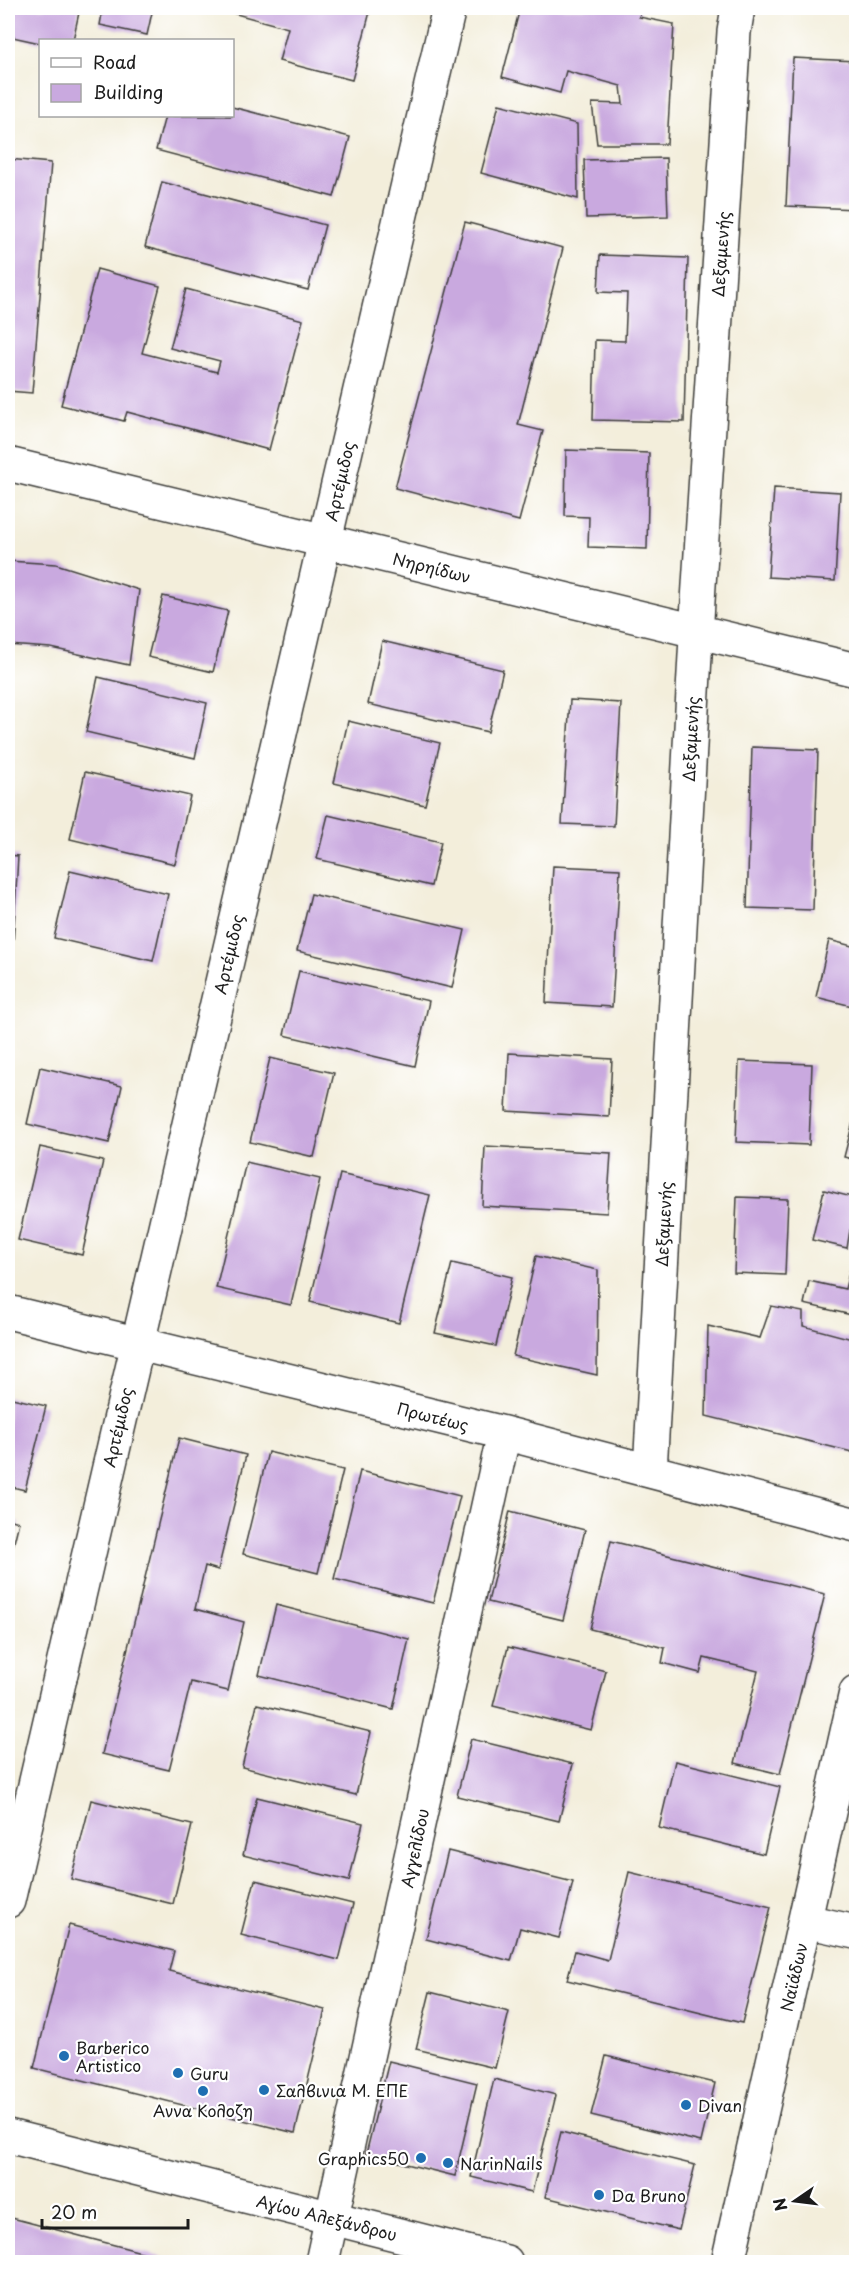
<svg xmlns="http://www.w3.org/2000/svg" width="864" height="2270" font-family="'Playpen Sans',sans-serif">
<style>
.building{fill:#c9a9df}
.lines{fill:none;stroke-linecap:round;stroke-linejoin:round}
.street-casing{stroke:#3c3c39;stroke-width:36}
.secondary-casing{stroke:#3c3c39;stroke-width:36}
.street{stroke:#fff;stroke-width:33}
.secondary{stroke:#fff;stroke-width:33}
.poi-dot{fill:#1f6fb2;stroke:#fff;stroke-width:2}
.labels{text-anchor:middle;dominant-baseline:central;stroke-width:4.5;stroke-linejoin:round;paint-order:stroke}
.street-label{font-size:16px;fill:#1c1c1c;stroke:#fff}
.poi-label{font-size:16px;fill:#1c1c1c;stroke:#fff;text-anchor:start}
</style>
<rect width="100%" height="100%" fill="#fff"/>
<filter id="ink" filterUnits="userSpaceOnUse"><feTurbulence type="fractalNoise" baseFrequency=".0167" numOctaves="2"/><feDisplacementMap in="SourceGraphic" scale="12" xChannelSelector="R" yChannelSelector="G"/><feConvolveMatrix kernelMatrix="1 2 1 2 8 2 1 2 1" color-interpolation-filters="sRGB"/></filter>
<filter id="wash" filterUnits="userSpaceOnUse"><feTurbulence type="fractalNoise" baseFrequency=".008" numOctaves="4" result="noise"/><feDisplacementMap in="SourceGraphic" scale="24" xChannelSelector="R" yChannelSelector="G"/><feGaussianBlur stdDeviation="1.35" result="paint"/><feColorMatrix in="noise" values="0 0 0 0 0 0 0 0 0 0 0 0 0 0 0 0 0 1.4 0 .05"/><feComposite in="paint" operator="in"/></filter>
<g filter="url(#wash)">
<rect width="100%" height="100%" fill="#f3eedb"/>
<g id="blocks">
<path class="building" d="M14,8H80L73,40H40V43L8,36Z
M103,8H153L147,35L100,25Z
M214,8H371L352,80L279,61L288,28Z
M520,8H630L641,10L639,17L674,24L667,144H597L592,103L623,104L621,86L566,71L560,93L502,77Z
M793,58L856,61V209L786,206Z
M499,104L577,124L578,199L481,173Z
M232,107L350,137L334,197L156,150L165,116H232Z
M666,158L668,216L586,218L584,160Z
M8,159L51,163L32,393L8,391Z
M162,182L325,225L308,290L145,247Z
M465,222L563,248L518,425L543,431L519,521L395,488Z
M600,255L688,258L684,422L593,420L595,340L625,341L627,293L598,292Z
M97,269L160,286L142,353L217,372L220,361L170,348L186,289L303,320L269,450L127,412L124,421L61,405Z
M566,450L649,453L647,549L588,547L589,517L565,516Z
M774,488L840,492L835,581L768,577Z
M8,561L56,564L139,590L129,665L51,648L8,645Z
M163,596L228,611L213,672L148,657Z
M382,641L503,670L488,732L368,704Z
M98,677L207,703L195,758L86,732Z
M570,700L621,703L614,826L562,824Z
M348,721L440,743L425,805L334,783Z
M752,747L818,750L813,910L747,908Z
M85,772L190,796L175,864L70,839Z
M328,815L441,842L431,886L317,859Z
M8,855L18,856L9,1016H8Z
M553,866L620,869L612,1007L546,1003Z
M70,871L168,894L153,961L54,938Z
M311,894L465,930L452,988L297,951Z
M829,940L856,947V1007L816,997Z
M299,971L429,1001L415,1066L284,1035Z
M509,1053L612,1059L609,1117L506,1111Z
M270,1058L334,1073L314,1157L250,1142Z
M739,1061L812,1064L809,1145L736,1142Z
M40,1067L122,1086L109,1143L27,1124Z
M856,1110V1160L844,1157Z
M485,1146L611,1153L607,1213L482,1206Z
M40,1147L103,1161L82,1255L18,1240Z
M246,1162L320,1179L291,1305L216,1288Z
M340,1174L430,1195L399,1323L310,1302Z
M824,1190L856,1198V1231L850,1230L847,1248L812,1240Z
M737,1197L788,1199L785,1275L734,1273Z
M856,1244V1316L804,1304L809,1281L845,1289Z
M536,1256L598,1270L597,1375L513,1356Z
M452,1263L512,1277L496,1346L435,1333Z
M771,1306L803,1312V1326L856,1340V1453L706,1416L708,1326L760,1338Z
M8,1397L46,1406L25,1490L8,1486Z
M179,1438L246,1455L218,1570L205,1566L195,1609L244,1622L228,1691L191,1682L169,1770L102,1754Z
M268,1452L343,1470L318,1573L243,1554Z
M360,1471L460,1496L433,1603L334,1579Z
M510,1511L585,1530L563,1620L488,1602Z
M8,1519L19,1522L8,1567Z
M611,1541L825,1594L780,1774L735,1763L758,1671L704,1658L700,1673L662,1663L665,1648L590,1629Z
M276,1605L409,1639L393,1709L259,1675Z
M508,1647L606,1671L591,1730L493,1706Z
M257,1704L371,1732L356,1795L242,1767Z
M471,1739L573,1764L559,1821L457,1796Z
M675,1761L780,1787L764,1854L659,1828Z
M257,1797L363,1823L349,1881L243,1855Z
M91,1800L192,1825L173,1904L71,1879Z
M448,1851L573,1882L559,1938L520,1928L511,1961L426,1939Z
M629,1872L771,1907L742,2023L567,1980L575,1951L608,1960Z
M255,1880L353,1904L339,1960L241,1935Z
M69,1925L174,1951L169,1971L325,2010L295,2133L34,2068Z
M430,1992L509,2012L495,2068L416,2049Z
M606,2056L715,2083L701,2142L591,2115Z
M389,2061L477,2083L455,2176L366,2154Z
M494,2079L556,2095L532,2192L471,2177Z
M561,2132L695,2165L679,2230L545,2197Z
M8,2217L179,2262H8Z"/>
</g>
</g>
<g filter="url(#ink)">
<use href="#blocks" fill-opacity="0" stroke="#3c3c39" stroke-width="1.5"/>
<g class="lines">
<g class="street-casing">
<path id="street" d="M8,464L856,670
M8,1312L504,1433L856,1525
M650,1471L698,601L734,32L738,8
M8,1901L449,8
M805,1921L856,1932
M322,2262L504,1433"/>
</g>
<g class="secondary-casing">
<path id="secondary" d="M8,2136L506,2262
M728,2262L856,1692"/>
</g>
<use href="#street" class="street"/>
<use href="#secondary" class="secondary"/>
</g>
</g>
<g class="poi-dot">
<circle cx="64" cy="2056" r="6"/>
<circle cx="178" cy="2073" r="6"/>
<circle cx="264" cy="2090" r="6"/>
<circle cx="203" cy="2091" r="6"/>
<circle cx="686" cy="2105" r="6"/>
<circle cx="421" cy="2158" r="6"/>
<circle cx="448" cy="2163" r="6"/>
<circle cx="599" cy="2195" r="6"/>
</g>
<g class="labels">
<g class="street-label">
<text transform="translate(720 254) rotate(-86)">Δεξαμενής</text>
<text transform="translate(339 481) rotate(-77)">Αρτέμιδος</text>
<text transform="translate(432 567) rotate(14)">Νηρηίδων</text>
<text transform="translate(690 739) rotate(-87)">Δεξαμενής</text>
<text transform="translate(228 954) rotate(-77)">Αρτέμιδος</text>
<text transform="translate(663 1224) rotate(-87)">Δεξαμενής</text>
<text transform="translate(433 1416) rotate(14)">Πρωτέως</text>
<text transform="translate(117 1427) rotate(-77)">Αρτέμιδος</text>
<text transform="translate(414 1848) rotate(-78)">Αγγελίδου</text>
<text transform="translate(793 1977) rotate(-77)">Ναϊάδων</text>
<text transform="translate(327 2217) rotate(14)">Αγίου Αλεξάνδρου</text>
</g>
<g class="poi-label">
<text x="76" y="2047">Barberico<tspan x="76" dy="18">Artistico</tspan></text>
<text x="190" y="2073">Guru</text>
<text x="276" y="2090">Σαλβινια Μ. ΕΠΕ</text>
<text x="698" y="2105">Divan</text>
<text x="203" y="2110" text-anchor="middle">Αννα Κολοζη</text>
<text x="409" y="2158" text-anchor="end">Graphics50</text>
<text x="460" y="2163">NarinNails</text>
<text x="611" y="2195">Da Bruno</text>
</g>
</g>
<rect width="864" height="2270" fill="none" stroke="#fff" stroke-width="30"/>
<rect x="39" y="39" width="195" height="78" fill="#ffffff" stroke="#a4a4a4" stroke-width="1.5"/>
<rect x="51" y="58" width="30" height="9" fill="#ffffff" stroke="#a4a4a4" stroke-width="1.5"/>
<text x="93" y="69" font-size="18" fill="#1c1c1c">Road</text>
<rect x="51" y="84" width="30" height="18" fill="#c9a9df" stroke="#a4a4a4" stroke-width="1.5"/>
<text x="93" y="99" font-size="18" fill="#1c1c1c">Building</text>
<g transform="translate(795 2201) rotate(256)" stroke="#ffffff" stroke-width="4.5" paint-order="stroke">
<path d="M0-4.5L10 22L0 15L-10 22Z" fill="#1c1c1c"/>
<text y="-9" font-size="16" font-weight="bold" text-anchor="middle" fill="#1c1c1c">N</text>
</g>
<path d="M42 2219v9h146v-9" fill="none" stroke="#1c1c1c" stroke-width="3"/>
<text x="51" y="2219" font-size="18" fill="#1c1c1c" stroke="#ffffff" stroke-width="4.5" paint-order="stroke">20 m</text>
</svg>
